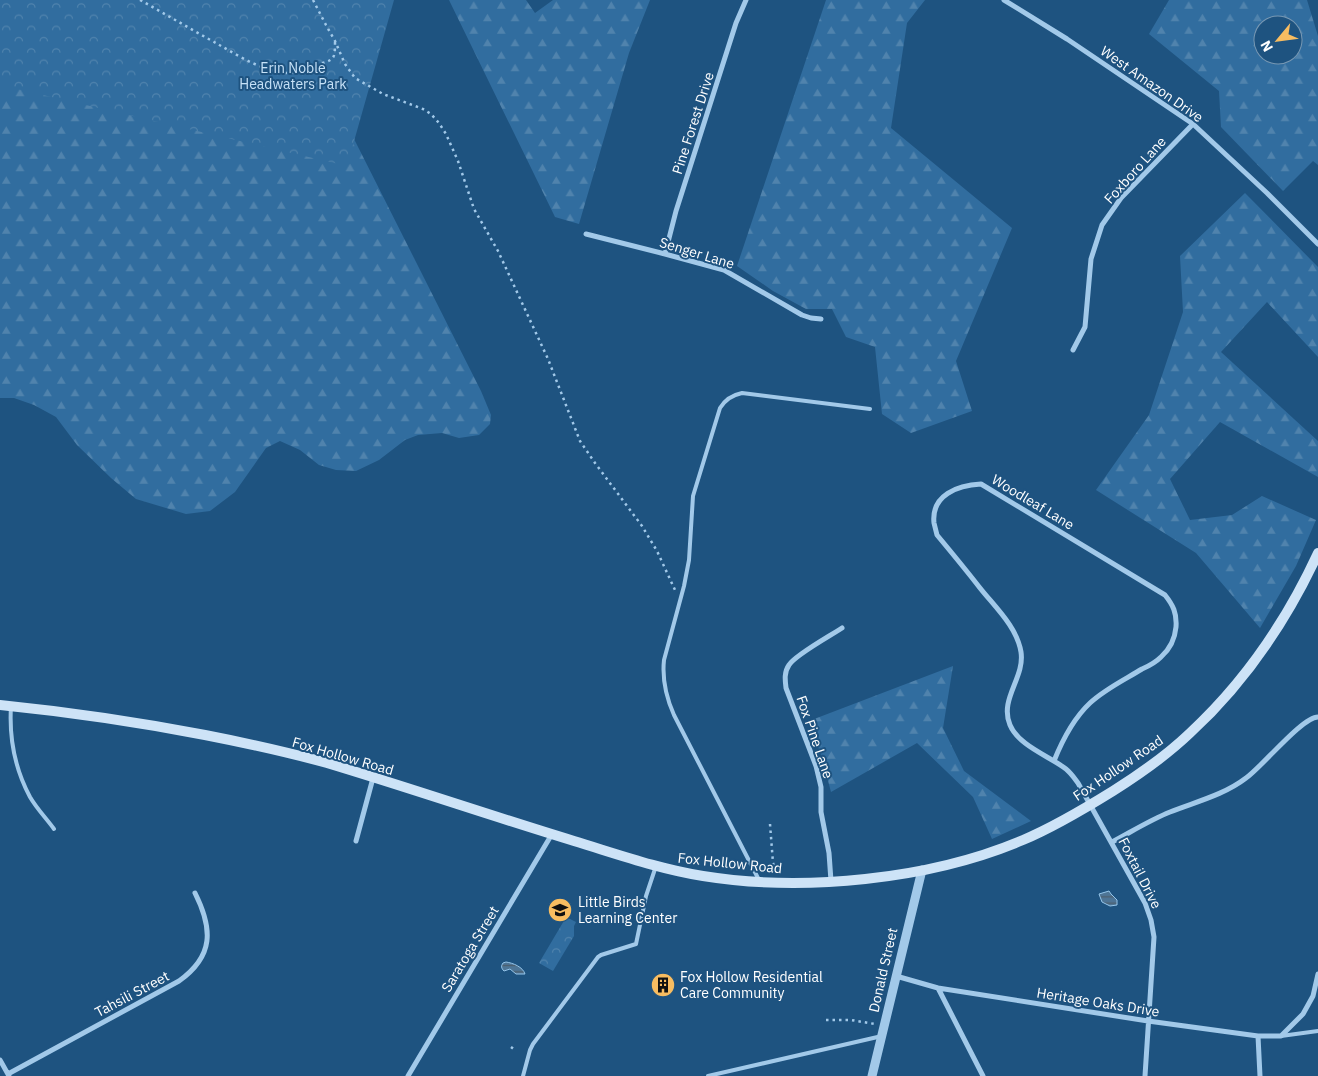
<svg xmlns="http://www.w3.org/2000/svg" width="1318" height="1076" font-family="'IBM Plex Sans',sans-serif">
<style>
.forest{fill:url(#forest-firs);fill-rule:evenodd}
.park{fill:url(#park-crowns)}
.water{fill:url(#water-rules);stroke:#95c5ea}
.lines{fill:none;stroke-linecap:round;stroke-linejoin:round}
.path{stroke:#a2c9e9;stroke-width:2.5;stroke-dasharray:2.5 4;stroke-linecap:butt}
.service{stroke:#a2c9e9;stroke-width:4}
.minor{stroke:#a2c9e9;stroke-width:5}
.tertiary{stroke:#a2c9e9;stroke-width:9}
.secondary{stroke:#cde3f7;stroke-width:10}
.labels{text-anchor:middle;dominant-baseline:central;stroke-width:4;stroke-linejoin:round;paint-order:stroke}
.park-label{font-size:14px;fill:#c6e1f7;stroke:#1e5380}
.street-label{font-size:14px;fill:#fff;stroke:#1e5380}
.poi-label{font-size:14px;fill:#fff;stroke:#1e5380;text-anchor:start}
</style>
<defs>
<pattern id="forest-firs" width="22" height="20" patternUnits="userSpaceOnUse" patternTransform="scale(1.25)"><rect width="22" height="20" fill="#316d9f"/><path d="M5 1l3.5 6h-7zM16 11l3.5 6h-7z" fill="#5083ad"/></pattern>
<pattern id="park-crowns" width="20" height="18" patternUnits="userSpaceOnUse" patternTransform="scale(1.25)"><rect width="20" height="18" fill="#316d9f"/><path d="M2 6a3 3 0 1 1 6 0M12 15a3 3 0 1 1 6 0" fill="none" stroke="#5083ad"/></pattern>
<pattern id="water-rules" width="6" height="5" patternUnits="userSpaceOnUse" patternTransform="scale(1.25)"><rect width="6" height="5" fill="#4e7596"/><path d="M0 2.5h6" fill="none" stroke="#4d5e6d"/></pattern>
</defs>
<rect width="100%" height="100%" fill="#1e5380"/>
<path class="forest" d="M0,0H284L481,391L491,415L490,424L479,435L459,438L442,433L418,435L405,440L379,460L356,471L336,470L319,465L300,450L280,441L266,448L235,492L210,511L186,514L136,499L111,478L77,445L56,417L34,405L14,398H0Z
M449,0H526L535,13L553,0H650L629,53L579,224L555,217Z
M826,0H925L907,23L891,128L1012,228L956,361L972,411L911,433L882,414L875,347L846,337L832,309H806L773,291L737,266Z
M1169,0H1307L1318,36V165L1313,161L1283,191L1221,127L1219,91L1149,34ZM1263,25H1293V55H1263Z
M1245,193L1318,267V357L1267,302L1221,352L1318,441V477L1220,422L1170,479L1190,520L1232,515L1262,496L1316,520L1296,566L1260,628L1196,553L1096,490L1149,415L1183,312L1180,256Z
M953,666L943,728L964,771L1031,821L992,839L973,797L917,743L831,792L822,758L809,721Z"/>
<path class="park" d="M0,0H394L347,166L0,85Z
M565,919H570L576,922L574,926V936L553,971L539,963Z"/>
<path class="water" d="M1109,891L1111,894L1117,900V905L1110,906L1102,902L1099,894Z
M506,962C513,963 523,967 525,974H516L510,969L504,971C501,968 501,966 503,963Z"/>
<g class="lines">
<path class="path" d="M140,0C165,14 189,28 214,42C234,53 256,68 280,72C292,75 305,70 317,65C334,59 335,61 335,42
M313,0L326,25L335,41L345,64L355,78L383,94L423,109L431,114L439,123L446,134L458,161L474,209L498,251L548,359L580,441L595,463L642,526L657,551L675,590
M770,824L773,863L776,872
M826,1020H851L875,1024
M511,1047L516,1051"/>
<path class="service" d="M11,706C9,738 15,769 30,797C37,809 46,818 54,829
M759,880L674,715C666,697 662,679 664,660L684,586L689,560L693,496L720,408C725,400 732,395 742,393L870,409
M1281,1036L1318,1031
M523,1076L530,1050L533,1044L598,957L601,955L636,944L646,896L656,866
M708,1076L882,1036"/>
<path class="minor" d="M1004,0L1067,39L1193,124L1267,193L1318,244
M586,234L665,254L724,270L802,315L811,318L821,319
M665,254L676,211L736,23L746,0
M1073,350L1085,327L1091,259L1102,225L1121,198L1193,124
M1054,761C1062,741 1074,718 1090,703C1105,689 1124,680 1142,669C1149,666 1156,662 1161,657C1170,649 1175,638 1176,627C1177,613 1173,605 1165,595L981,484C958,485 931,495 934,523C935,527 936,531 937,535C952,553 966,570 980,588C995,607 1017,627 1021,652C1025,678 999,699 1010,725C1019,746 1049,756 1066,769C1071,773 1075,779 1078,783L1145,903L1151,920L1154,937L1145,1076
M356,841L373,778
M1112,842C1131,832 1150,820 1170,812C1195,802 1224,795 1246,778C1262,767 1302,717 1318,717
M831,881L829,853L821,812V787L816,766L786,688C785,680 784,672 789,665C795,655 830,636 842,628
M896,976L938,988L1148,1021L1258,1036L1260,1076
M938,988L983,1076
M1258,1036H1281L1303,1014L1313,996L1318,974
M0,1060L9,1076
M8,1074L179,981C214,956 213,929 195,893
M408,1076L552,834"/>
<path class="tertiary" d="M872,1076L922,870"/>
<path class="secondary" d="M0,705C69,712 137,722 205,735C246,743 287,752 327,763C410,788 492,816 574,841C617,854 659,869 703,876C803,892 929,880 1023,840C1054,827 1084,809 1113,791C1140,774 1167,755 1190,733C1244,683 1287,620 1318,553"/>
</g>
<defs>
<g id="school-disc" transform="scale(1.25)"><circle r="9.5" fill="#f8bd61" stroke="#1e5380"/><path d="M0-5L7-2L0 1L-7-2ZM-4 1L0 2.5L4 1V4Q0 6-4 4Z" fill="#111"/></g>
<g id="building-disc" transform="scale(1.25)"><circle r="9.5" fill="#f8bd61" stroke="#1e5380"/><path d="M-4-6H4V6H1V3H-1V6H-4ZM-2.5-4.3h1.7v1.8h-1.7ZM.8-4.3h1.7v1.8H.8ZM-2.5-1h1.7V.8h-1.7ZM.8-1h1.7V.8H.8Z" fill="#111"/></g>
</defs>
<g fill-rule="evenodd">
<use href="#school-disc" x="560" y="910"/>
<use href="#building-disc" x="663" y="985"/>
</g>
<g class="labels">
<g class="park-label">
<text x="293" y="68">Erin Noble<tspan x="293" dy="16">Headwaters Park</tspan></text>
</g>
<g class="street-label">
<text transform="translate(1152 84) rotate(35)">West Amazon Drive</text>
<text transform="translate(693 123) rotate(-72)">Pine Forest Drive</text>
<text transform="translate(1135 170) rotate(-48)">Foxboro Lane</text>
<text transform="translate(697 253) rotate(17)">Senger Lane</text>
<text transform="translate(1033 502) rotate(31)">Woodleaf Lane</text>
<text transform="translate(815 737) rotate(71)">Fox Pine Lane</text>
<text transform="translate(343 756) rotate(16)">Fox Hollow Road</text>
<text transform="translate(1118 768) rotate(-34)">Fox Hollow Road</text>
<text transform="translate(730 863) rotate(6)">Fox Hollow Road</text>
<text transform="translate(1140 873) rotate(63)">Foxtail Drive</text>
<text transform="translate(470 949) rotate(-59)">Saratoga Street</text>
<text transform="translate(883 970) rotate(-77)">Donald Street</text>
<text transform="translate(132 994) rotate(-28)">Tahsili Street</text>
<text transform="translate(1098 1002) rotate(9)">Heritage Oaks Drive</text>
</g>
<g class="poi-label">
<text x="578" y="902">Little Birds<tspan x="578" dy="16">Learning Center</tspan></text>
<text x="680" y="977">Fox Hollow Residential<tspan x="680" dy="16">Care Community</tspan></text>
</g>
</g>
<g transform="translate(1278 40) rotate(241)"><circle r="24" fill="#1e5380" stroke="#7898b3"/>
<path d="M0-4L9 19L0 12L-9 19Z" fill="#f8bd61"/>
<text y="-8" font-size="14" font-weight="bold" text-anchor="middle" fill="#ffffff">N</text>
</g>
</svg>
